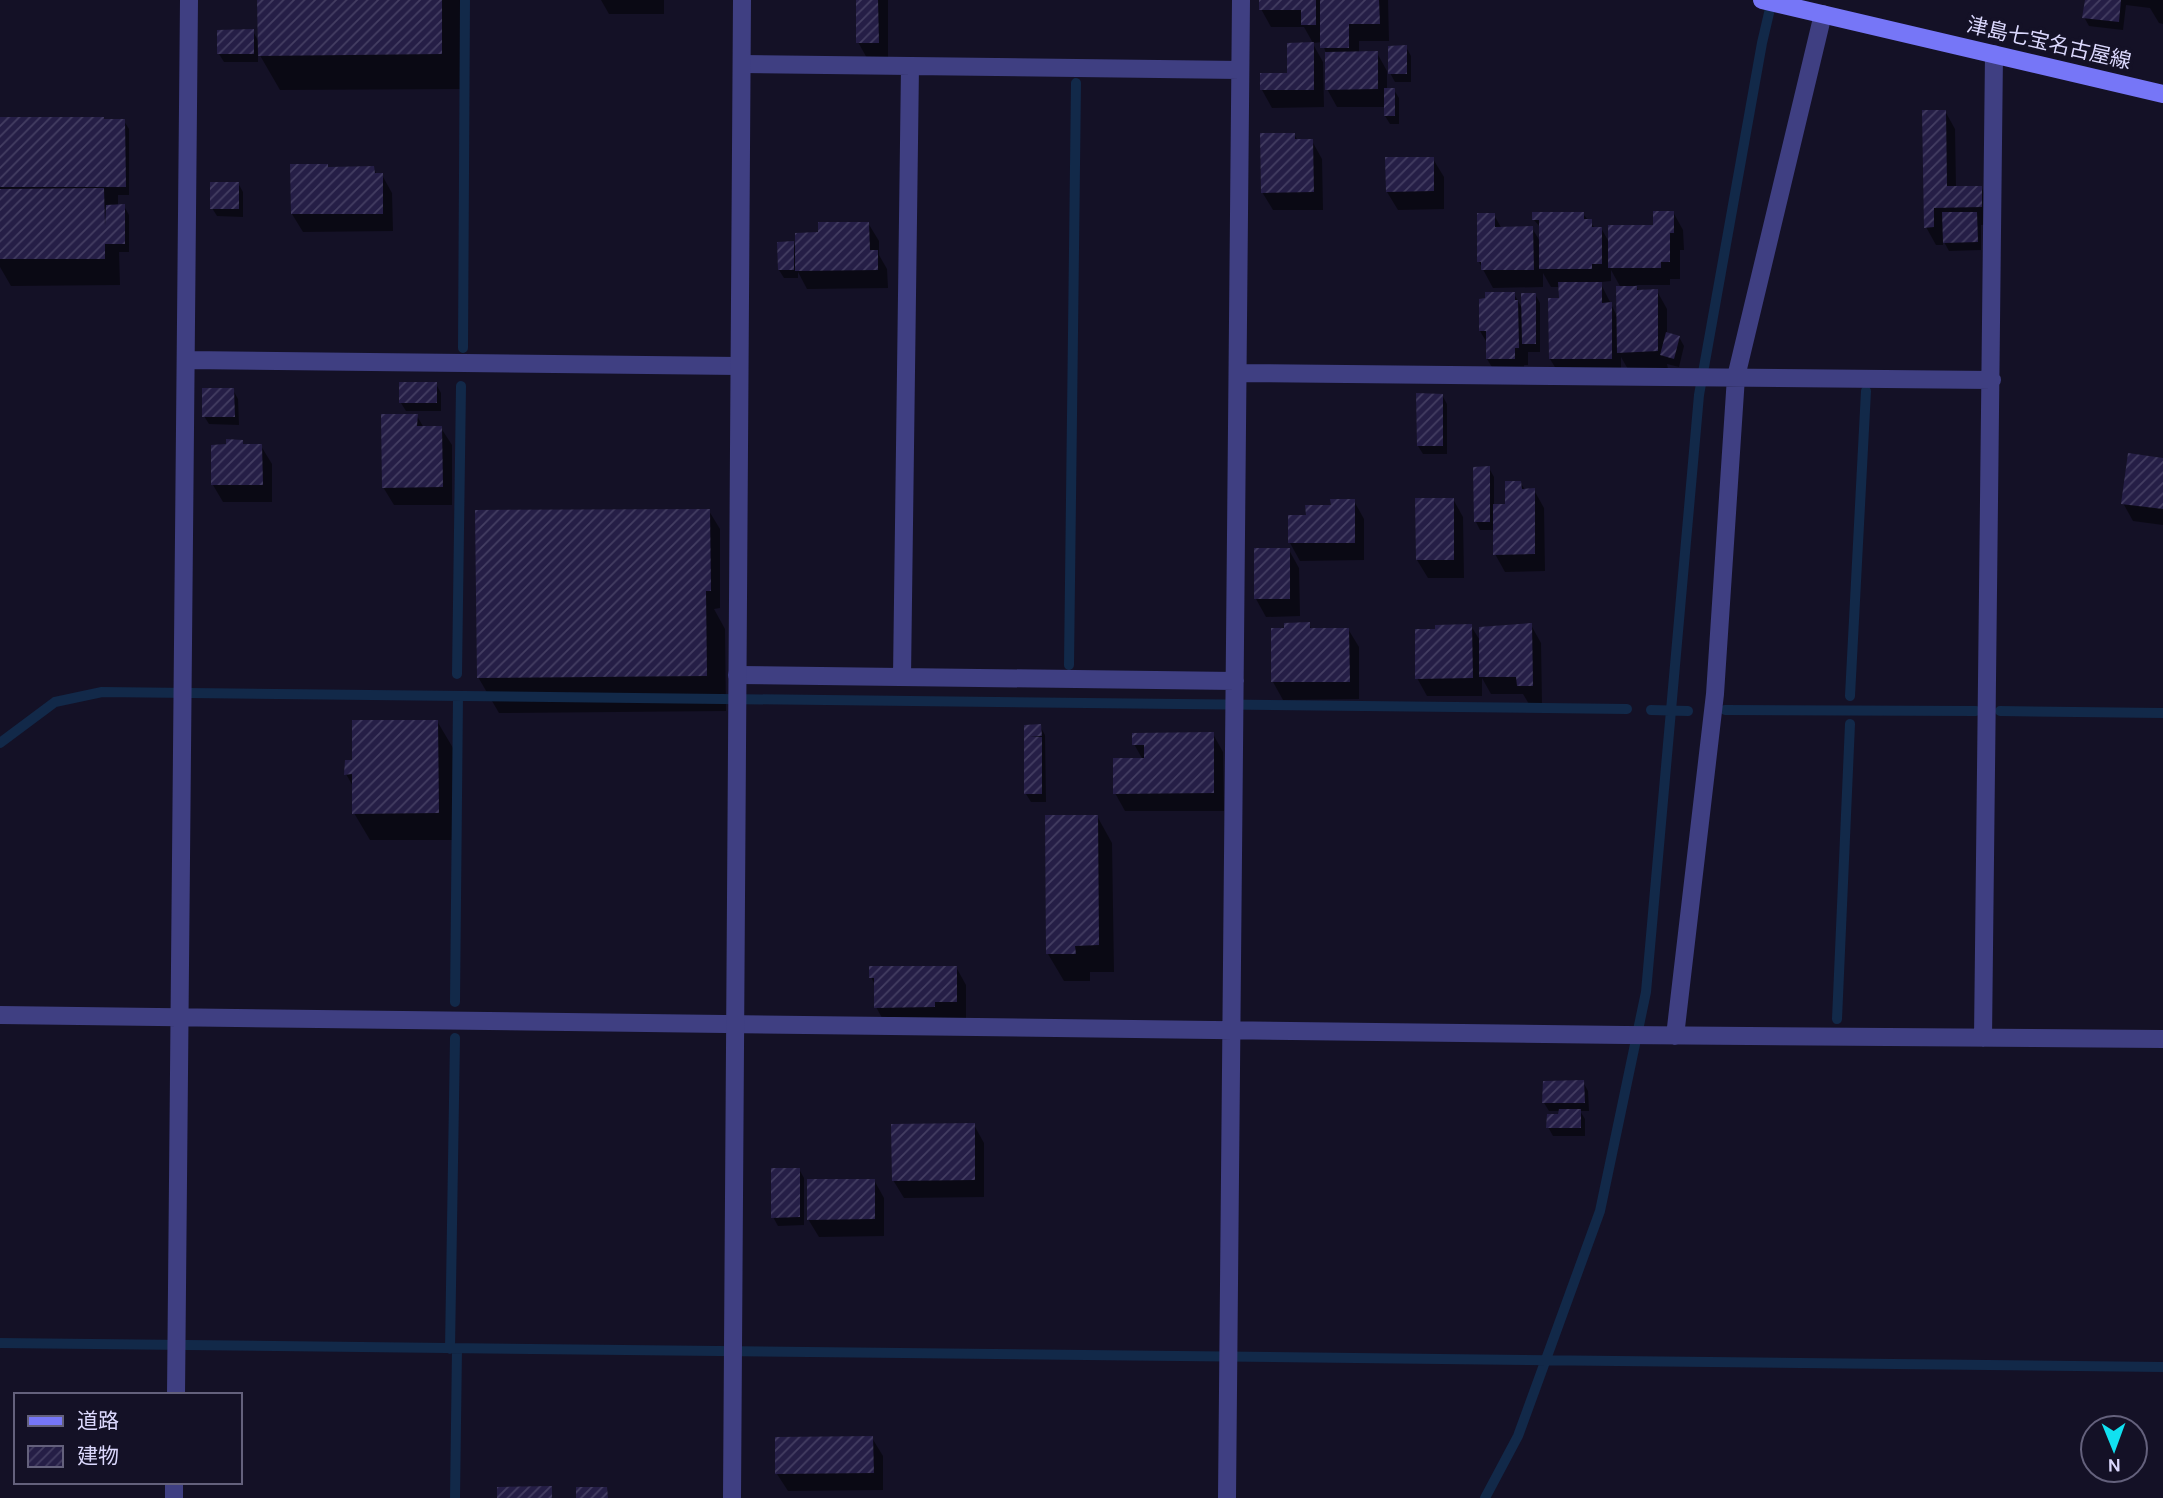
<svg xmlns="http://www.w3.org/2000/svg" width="2163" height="1498" font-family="Karla,'Noto Sans JP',sans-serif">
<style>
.shadow{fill:#0007;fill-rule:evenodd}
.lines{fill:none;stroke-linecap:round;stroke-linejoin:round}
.stream{stroke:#122949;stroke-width:10}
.building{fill:url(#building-hatch)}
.minor{stroke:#3f3f82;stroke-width:18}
.tertiary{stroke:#3f3f82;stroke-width:18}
.secondary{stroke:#7676f7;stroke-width:18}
.labels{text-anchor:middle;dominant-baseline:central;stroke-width:7;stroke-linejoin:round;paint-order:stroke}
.street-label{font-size:21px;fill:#dbd8fd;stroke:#141126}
</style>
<defs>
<pattern id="building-hatch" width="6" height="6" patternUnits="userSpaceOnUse" patternTransform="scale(1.75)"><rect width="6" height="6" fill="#251e46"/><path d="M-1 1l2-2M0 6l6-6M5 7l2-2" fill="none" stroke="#443e62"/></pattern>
</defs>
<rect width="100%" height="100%" fill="#141126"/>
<path class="shadow" d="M259,0H461L462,89L280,90L258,52V62H224L219,54V32L253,31L259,43Z
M601,0H664V14H609Z
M858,0H888V60H868L858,42Z
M1261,0H1388L1389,41H1359V53H1377L1387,71V90H1394L1399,98V124H1390L1385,116V107H1337L1327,89V56L1322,42L1313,43L1304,27H1271L1261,9Z
M2086,0H2163V24L2159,23L2150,8L2126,5L2123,30L2089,26L2084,17Z
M1313,44L1323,62L1324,107L1272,108L1262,90L1289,74Z
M1406,47L1411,56V82H1395L1390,73Z
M1945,111L1955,129L1956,188L1981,187L1991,205V224L1981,225V250L1949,251L1943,240V245H1936L1926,227Z
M0,119L124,121L129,129V195H118V206H124L129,215V252H119L120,285L11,286L0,267Z
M1294,134L1298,141H1312L1322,159L1323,210H1273L1262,192Z
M1433,159L1444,177V209L1398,210L1387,192Z
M327,165L329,169L373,168L377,174L382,175L392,193L393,231L303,232L292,214Z
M238,183L243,192V217L217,216L212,208Z
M1673,212L1683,230L1684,250H1680V279H1670V285H1635L1639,291H1657L1667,309V334L1679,337L1684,346L1679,367L1667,364L1668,369L1629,371L1621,357V376L1561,377L1550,359L1560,299V287H1551L1543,273V287L1493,288L1479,262L1494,215L1502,229L1532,228L1541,243V228L1534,220L1583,214L1595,228H1601L1610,244L1655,227ZM1611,270L1621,288L1618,318L1602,286V282L1611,281Z
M868,223L879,241V255L887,269L888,288L807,289L798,272V278H784L779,270L793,243L797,250L819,234Z
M1514,294L1523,310L1535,294L1540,303V352H1528V365H1524L1525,376L1498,377L1487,359V343L1480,331Z
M436,384L441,393V411H406L401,403Z
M233,390L238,399L239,425L209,424L204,416Z
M1442,395L1447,404V454H1423L1418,446Z
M417,416L424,428H441L452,445V505H394L383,487Z
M242,441L244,446H261L272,464V502H223L213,485Z
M2163,460V525L2133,521L2123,503Z
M1489,468L1494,477V506H1507L1520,482L1525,490H1534L1544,508L1545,571L1505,572L1495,554V530H1480L1476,522Z
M1453,499L1463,517L1464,578H1428L1417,560Z
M1354,501L1364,519V560L1300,561L1290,543V517H1307L1332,506Z
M709,511L720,529V608L714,609L725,629L726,711L499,713L478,677Z
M1289,550L1299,568L1300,616L1266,617L1256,599Z
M1309,624L1312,630L1348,629L1359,647V699L1283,700L1273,682Z
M1531,625L1541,643L1542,704H1529L1523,694H1491L1482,678V696H1427L1417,678L1471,626L1481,642Z
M437,721L453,748L454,840H370L354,813V788L346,774L354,762Z
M1026,726H1040L1045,735L1046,802H1031L1026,794Z
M1213,734L1223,752L1224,811H1125L1115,793L1143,760L1134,744Z
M1097,816L1112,843L1114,972H1090V981H1064L1048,954Z
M956,967L966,985V1020L886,1025L876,1007L875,985L871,977Z
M1583,1082L1588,1091L1589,1111H1580L1585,1119V1136H1553L1548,1127L1560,1111H1549L1544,1103Z
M974,1125L984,1143V1197L904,1198L893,1180Z
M799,1169L804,1178V1225L778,1226L773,1217Z
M874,1180L884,1198V1236L819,1237L808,1219Z
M872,1438L883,1456V1490L788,1491L777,1474Z"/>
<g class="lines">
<path class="stream" d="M463,348L465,0
M1069,665L1076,83
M457,674L461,386
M1850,696L1866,391
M1651,710L1688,711
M1725,710L1976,711
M2000,711L2163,713
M0,743L55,702L102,692L1627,709
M455,1002L458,696
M1837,1019L1850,724
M0,1343L2163,1367
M450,1349L455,1038
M455,1498L457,1349
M1485,1498L1518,1436L1600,1211L1646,992L1699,395L1762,43L1772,0"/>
</g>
<path class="building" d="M257,0H442V54L258,56Z
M856,0H878L879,43H856Z
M1259,0H1316V25H1301V10H1259Z
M1320,0H1379L1380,24H1349V48H1320Z
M2085,0H2121L2119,22L2082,18Z
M254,29V54H217V30Z
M1314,42V90H1260V73H1287V43Z
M1407,45V74H1388V46Z
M1378,51V89L1325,90V52Z
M1384,88H1395V116H1384Z
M1922,110H1946L1947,186H1982V207L1934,208V227L1924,228Z
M0,117H104V119H125L126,187H0Z
M1260,133H1295V139H1313L1314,192L1261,193Z
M1385,157H1434V191L1386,192Z
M290,164H328V167L374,166L375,173H383V214H291Z
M210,182H239V209H210Z
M104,188L105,226L106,205L125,204V244H105V259H0V189Z
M1653,211H1674V233H1670V262H1661V268H1608V225H1653Z
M1532,212H1584V219H1592V227H1602V264H1592V269H1539V220H1532Z
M1942,212H1977L1978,242L1943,243Z
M1477,213H1495V227L1533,226L1534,270H1481V262H1477Z
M818,222H869L870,250H878V270L795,271V233L818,232Z
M794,241V270H778L777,242Z
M1558,282H1602V303L1612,302V359H1549L1548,298H1559Z
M1616,286H1637V290L1658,289V351L1617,353Z
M1485,292H1515V300H1518L1519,348H1515V359H1486V331H1479V299L1485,298Z
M1521,293H1536V344H1522Z
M1666,332L1680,336L1674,359L1660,355Z
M399,382H437V403H399Z
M202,388H234L235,417H202Z
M1416,393L1443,394V446H1417Z
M381,414H418L417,426H442L443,487L382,488Z
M226,439L243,440V444H262L263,485H211V445L226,444Z
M2128,453L2163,458V509L2121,504Z
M1490,466V522H1474L1473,467Z
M1505,481H1521L1522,489L1535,488V554L1493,555V504H1505Z
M1415,498H1454V560H1416Z
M1330,499H1355V543H1288V515H1306L1305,505H1331Z
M710,509L711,591H706L707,676L477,678L475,510Z
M1254,548H1290V599H1254Z
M1310,622V628H1349L1350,682H1271V628H1284V623Z
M1532,623L1533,686H1517L1516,677H1479V627Z
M1472,624L1473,678L1415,679V629H1435V625Z
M352,720H438L439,813L352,814V774L344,775L345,760H352Z
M1041,724L1042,736L1029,737H1042V794H1024V725Z
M1214,732V793L1113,794V758H1144V745H1132V733Z
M1045,815H1098L1099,945L1075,946L1076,954H1046Z
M869,966H957V1002H935V1007L874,1008V978H869Z
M1584,1080L1585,1103H1542L1543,1081Z
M1559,1109H1581V1128H1546L1547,1114H1558Z
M975,1123V1180L892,1181L891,1124Z
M771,1168H800V1217L771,1218Z
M807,1179H875V1219L807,1220Z
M873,1436L874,1473L775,1474V1437Z
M552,1486V1498H497V1487Z
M576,1487H607L608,1498H576Z"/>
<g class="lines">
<path class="minor" d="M742,64L1240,70
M186,360L739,366
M1238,373L1992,380
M737,675L1235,681
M902,677L910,66
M0,1015L1625,1035L2163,1039
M1675,1036L1715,694L1736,377L1823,14
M1983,1038L1994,54
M176,1395L189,0
M174,1498V1482
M1227,1498L1241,0"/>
<path class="tertiary" d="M732,1498L742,0"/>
<path class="secondary" d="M1762,0L2163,94"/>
</g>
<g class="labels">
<g class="street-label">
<text transform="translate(2049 43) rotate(13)">津島七宝名古屋線</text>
</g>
</g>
<rect x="14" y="1393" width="228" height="91" fill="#141126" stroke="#64617c" stroke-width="2"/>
<rect x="28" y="1416" width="35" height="10" fill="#7676f7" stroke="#64617c" stroke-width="2"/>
<text x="77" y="1428" font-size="21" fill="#dbd8fd">道路</text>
<rect x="28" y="1446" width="35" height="21" fill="url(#building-hatch)" stroke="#64617c" stroke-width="2"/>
<text x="77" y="1463" font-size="21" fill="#dbd8fd">建物</text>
<g transform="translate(2114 1449) rotate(179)"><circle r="33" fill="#141126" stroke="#64617c" stroke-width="2"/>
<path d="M0-5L12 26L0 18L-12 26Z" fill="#11e1f0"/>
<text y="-10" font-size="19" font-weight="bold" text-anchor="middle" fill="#dbd8fd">N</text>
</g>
</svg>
